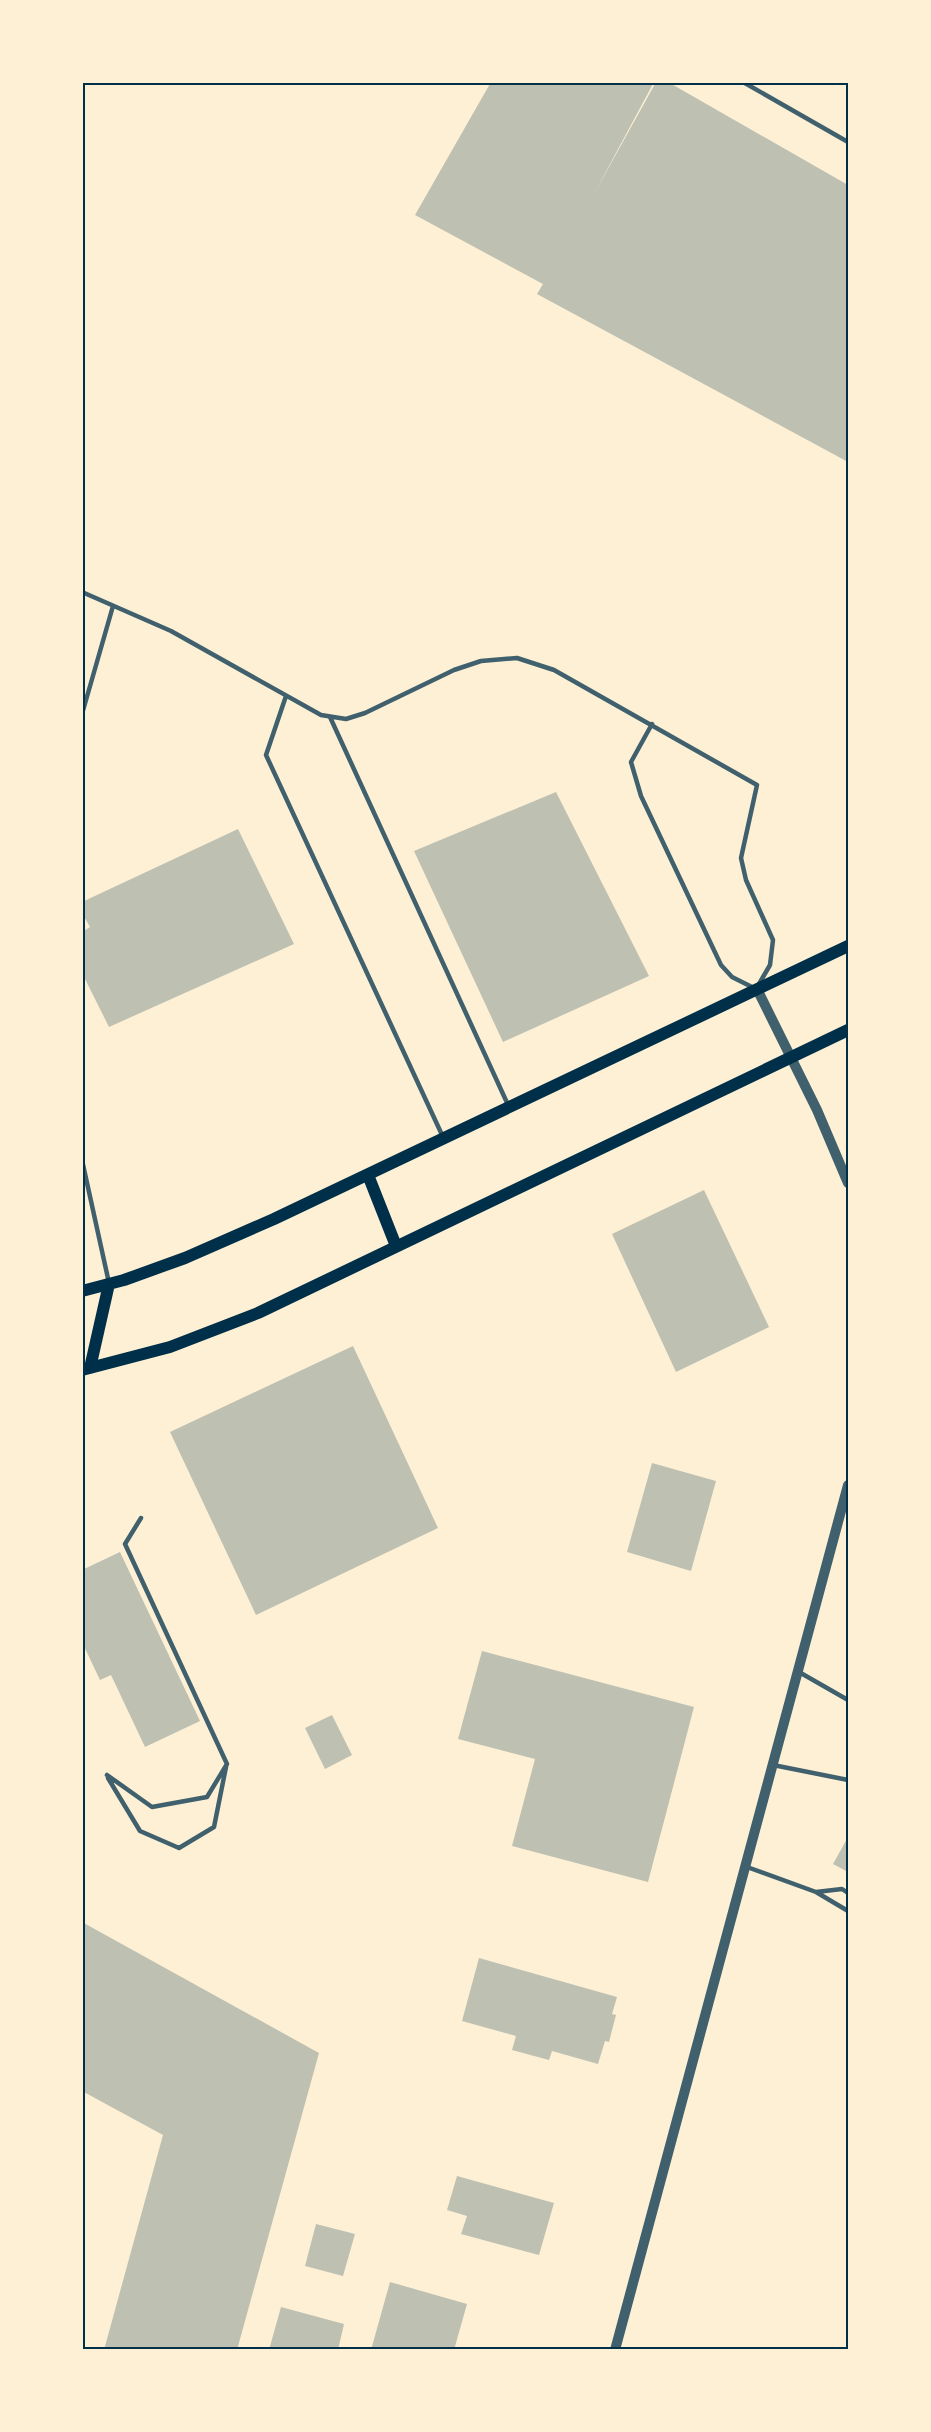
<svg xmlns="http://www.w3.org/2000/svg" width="931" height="2432" font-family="'DM Sans',sans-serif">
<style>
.building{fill:#bec0b2}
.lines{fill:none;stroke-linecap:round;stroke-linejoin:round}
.service{stroke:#3f606c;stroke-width:4.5}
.tertiary{stroke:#3f606c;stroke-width:10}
.secondary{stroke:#003049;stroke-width:12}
.neatline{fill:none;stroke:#003049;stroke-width:2}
</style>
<rect width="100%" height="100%" fill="#fdf0d5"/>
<path class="building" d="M491,82H654L594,194L656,82H668L848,185V462L537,294L543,284L415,215Z
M556,792L649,976L503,1042L414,851Z
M238,829L294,944L109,1027L82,973V932L90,927L82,913V902Z
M704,1190L769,1327L676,1372L612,1234Z
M353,1346L438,1528L256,1615L170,1432Z
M652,1463L716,1481L691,1571L627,1552Z
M120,1552L200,1721L145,1747L111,1675L100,1680L82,1642V1570Z
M482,1651L694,1707L648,1882L512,1846L535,1759L458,1739Z
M332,1715L352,1755L325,1769L305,1728Z
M848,1837V1872L833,1864Z
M82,1922L319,2053L237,2350H104L163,2135L82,2091Z
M479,1958L617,1997L612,2014L616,2015L609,2042L605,2041L598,2064L552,2051L549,2060L512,2050L516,2036L462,2021Z
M457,2176L554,2203L539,2255L461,2234L467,2216L447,2210Z
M316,2224L355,2234L343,2276L305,2266Z
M390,2282L467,2304L454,2350H371Z
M281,2307L344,2324L338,2350H269Z"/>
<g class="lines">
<path class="service" d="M743,82L848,142
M82,592L171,631L321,715L346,719L365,713L454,670L481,661L517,658L554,670L757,785L741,858L746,880L773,940L770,965L759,984
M286,696L266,755L443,1137
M82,714L113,606
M330,717L509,1107
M652,724L631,762L641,796L721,965L732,977L754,988
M82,1160L109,1283
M799,1672L848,1700
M773,1765L848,1780
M107,1775L152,1807L207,1797L227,1764L125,1544L141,1518
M108,1778L140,1831L179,1848L214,1827L226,1767
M747,1867L816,1892L848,1911
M816,1892L842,1889L848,1893"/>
<path class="tertiary" d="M757,989L817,1110L848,1183
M615,2350L848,1485"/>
<path class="secondary" d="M368,1175L396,1246
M82,1291L124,1280L185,1258L274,1219L848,946
M90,1368L109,1284
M82,1370L170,1347L258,1313L848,1030"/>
</g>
<rect width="931" height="2432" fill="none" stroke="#fdf0d5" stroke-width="168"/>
<rect x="84" y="84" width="763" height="2264" class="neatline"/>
</svg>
